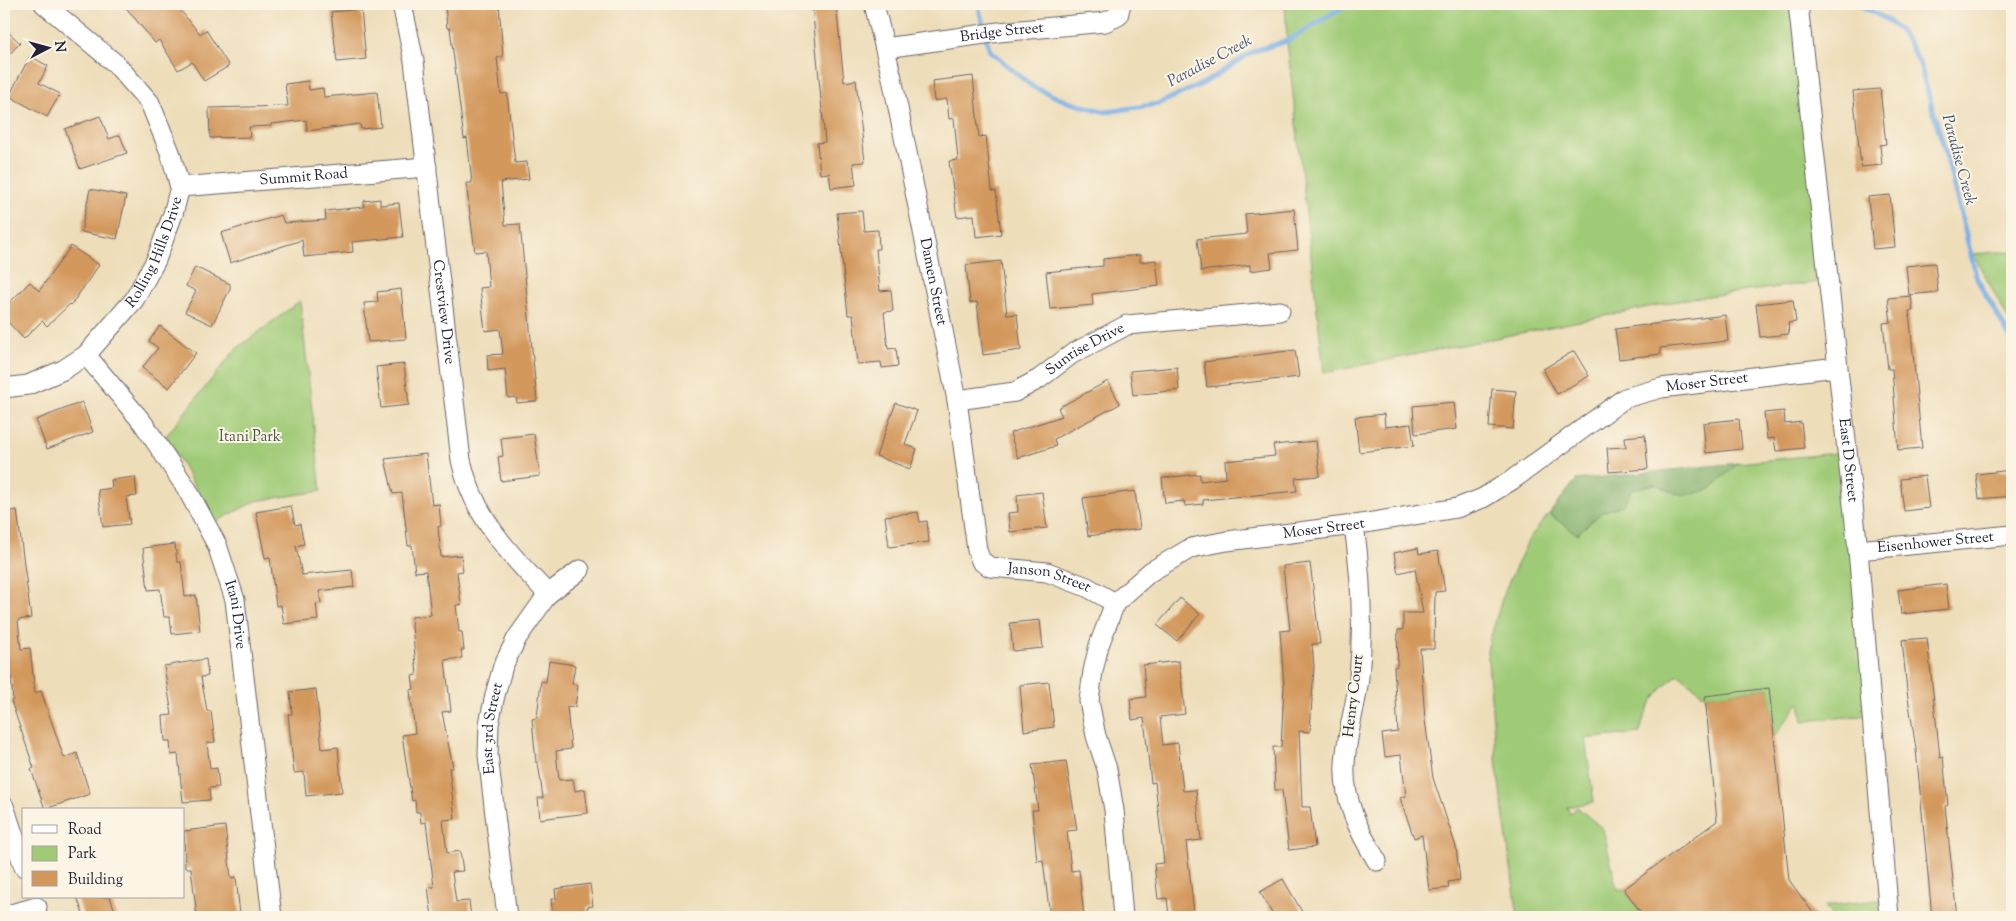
<svg xmlns="http://www.w3.org/2000/svg" width="2016" height="921" font-family="'Sorts Mill Goudy',serif">
<style>
.green{fill:#9fca76;stroke:#607658}
.forest{fill:#7fae67;stroke:#506851}
.lines{fill:none;stroke-linecap:round;stroke-linejoin:round}
.stream{stroke:#78aee7;stroke-width:5}
.building{fill:#d3985c}
.minor-casing{stroke:#696367;stroke-width:21}
.minor{stroke:#fff;stroke-width:19}
.labels{text-anchor:middle;dominant-baseline:central;stroke-width:4;stroke-linejoin:round;paint-order:stroke}
.street-label{font-size:15px;fill:#22223b;stroke:#fcf5e5}
.park-label{font-size:15px;fill:#48544d;stroke:#fcf5e5}
.water-label{font-size:16px;font-style:italic;fill:#405377;stroke:#fcf5e5}
</style>
<rect width="100%" height="100%" fill="#fcf5e5"/>
<filter id="ink" filterUnits="userSpaceOnUse"><feTurbulence type="fractalNoise" baseFrequency=".02" numOctaves="2"/><feDisplacementMap in="SourceGraphic" scale="10" xChannelSelector="R" yChannelSelector="G"/><feConvolveMatrix kernelMatrix="1 2 1 2 8 2 1 2 1" color-interpolation-filters="sRGB"/></filter>
<filter id="wash" filterUnits="userSpaceOnUse"><feTurbulence type="fractalNoise" baseFrequency=".0096" numOctaves="4" result="noise"/><feDisplacementMap in="SourceGraphic" scale="20" xChannelSelector="R" yChannelSelector="G"/><feGaussianBlur stdDeviation="1.12" result="paint"/><feColorMatrix in="noise" values="0 0 0 0 0 0 0 0 0 0 0 0 0 0 0 0 0 1.4 0 .05"/><feComposite in="paint" operator="in"/></filter>
<g filter="url(#wash)">
<rect width="100%" height="100%" fill="#edddb9"/>
<path class="green" d="M1285,4H1798L1827,281L1693,298L1324,373L1287,41Z
M2012,251V326L1973,254Z
M300,301L321,491L256,501L215,522L166,436L236,349Z
M1846,452L1871,715L1803,721L1800,702L1774,736L1769,688L1705,696L1679,674C1658,689 1645,707 1640,733L1585,739L1594,802L1567,807L1570,814L1577,807L1603,829L1617,889H1624L1644,917H1518L1497,769L1487,650L1504,592L1530,537L1549,514L1577,534L1602,512L1623,505L1632,489L1655,484L1682,496L1709,490L1738,463Z
M1887,899L1889,917H1833L1825,906Z"/>
<path class="forest" d="M1738,463L1709,490L1682,496L1655,484L1633,489L1623,505L1602,512L1577,534L1549,514L1576,480Z"/>
<g class="lines">
<path class="stream" d="M978,4L984,30
M1858,4L1886,19L1898,29L1909,43L1919,62L1947,158L1977,279L2012,341
M986,38L990,51L1033,87L1068,102L1106,112L1158,104L1204,83L1254,51L1287,41L1349,4"/>
</g>
<g id="blocks">
<path class="building" d="M123,4H175L200,34L206,30L229,66L204,81L192,62L178,70L159,40L155,43Z
M445,4H499L503,57L497,58L501,94L507,93L515,163L527,162L529,179L501,182L505,225L520,224L537,401L517,403L516,397L508,398L505,369L488,371L487,355L503,354L500,329L485,331L480,288L489,287L486,251L475,252L466,183H472L467,138L464,139L450,28H447Z
M812,4H836L844,82L856,80L865,162L853,163L856,185L831,188L829,173L820,174L817,143L825,142Z
M361,9L366,59L337,62L331,12Z
M4,28L20,43L4,60Z
M30,56L48,66L39,83L60,94L47,117L9,96Z
M973,76L979,137L986,136L992,191H996L1001,234L976,237L974,215L957,217L949,161L958,160L954,118L949,119L947,99L934,101L932,81Z
M308,81L309,90L323,88L324,97L377,92L381,127L361,129L360,124L307,131L306,120L271,124V126L249,127L250,137L210,138L209,108L288,106L285,84Z
M1880,89L1886,144L1880,145L1882,165L1861,167L1853,91Z
M100,116L109,139L120,135L127,153L80,169L65,129Z
M90,189L126,196L117,239L81,232Z
M1890,195L1895,247L1873,249L1868,197Z
M380,199V205L399,203L403,237L352,242L353,252L304,257L302,240L230,263L221,233L281,215L284,223L326,220L325,211L364,207V201Z
M1294,209L1298,250L1270,253L1272,268L1250,271V265L1201,271L1197,239L1247,234L1245,214Z
M862,211L864,231L878,230L879,249H876L880,291L891,290L893,311L884,312L888,349L896,348L898,366L882,368L881,362L858,364L853,315H848L837,213Z
M71,246L99,265L71,305L70,304L47,326L42,321L24,339L4,318V308L30,282L39,291Z
M1140,255V262L1156,260L1159,286L1092,294L1093,305L1050,309L1046,272L1103,266V259Z
M1001,261L1007,315L1017,314L1021,350L983,355L977,302L970,303L966,265Z
M1935,263L1938,292L1909,295L1906,266Z
M195,267L230,284V289L212,325L185,312L196,291L186,286Z
M401,289L406,339L368,342L364,303L378,302L377,292Z
M1911,296L1913,311H1909L1922,448L1898,450L1892,369H1888L1883,323L1891,322L1888,298Z
M1793,300L1796,322L1788,323L1789,334L1760,337L1756,304Z
M1725,315L1728,341L1660,348L1661,354L1619,359L1615,329Z
M160,326L196,353L169,388L142,368L158,348L149,341Z
M1295,350L1299,377L1207,387L1204,362Z
M1574,351L1589,376L1557,394L1543,369Z
M404,364L409,405L381,408L376,367Z
M1177,367L1179,390L1133,395L1130,371Z
M1108,381L1120,404L1054,439L1056,446L1018,458L1010,433L1062,416L1058,408Z
M1492,389L1516,391L1513,429L1489,427Z
M82,402L93,432L47,449L36,420Z
M1454,402L1457,429L1415,434L1413,406Z
M896,403L917,411L905,444L917,449L910,469L876,456Z
M1784,411L1785,424L1801,422L1804,448L1776,451L1774,438L1767,439L1764,413Z
M1384,414L1385,427L1411,424L1414,446L1359,452L1355,417Z
M1739,419L1742,449L1706,453L1703,423Z
M534,434L540,476L501,481L498,457L503,456L501,438Z
M1645,435L1648,469L1609,472L1607,448L1626,447L1625,437Z
M1316,441L1320,476L1295,478L1297,491L1203,500V504L1185,506L1184,501L1165,503L1162,478L1200,474V481L1226,478L1225,461L1275,456L1273,445Z
M426,454L432,505L439,504L441,526L438,527L441,557L461,555L463,571L457,572L461,605H456L459,632H462L464,650H461L462,658L445,660L451,711L442,712L453,768H449L455,819L443,820L447,853L460,851L463,871L452,872L456,902L469,901L471,917H432L428,887H434L426,822L421,823L420,812H416L415,800L412,801L402,735L415,733L410,690L414,689L412,676L417,675L411,617L431,615L426,571L415,572L412,545L408,546L402,493L393,494L385,459Z
M2012,470V496L1979,499L1976,474Z
M1925,476L1929,508L1904,511L1900,479Z
M135,477L137,496L126,497L130,524L103,527L98,490L112,488L111,480Z
M1135,491L1140,529L1088,536L1083,498Z
M1042,492L1047,528L1010,532L1008,513L1018,512L1017,495Z
M291,506L295,525L300,524L304,544L296,546L302,575L352,570L354,587L319,591L321,603L316,604L318,620L284,624L281,605L276,606L270,557L265,558L256,512Z
M17,510L31,618L18,620L21,649L30,648L35,693L41,691L64,758L77,753L90,794L45,809L31,769L34,768L11,701L13,700L11,677H4V512Z
M918,512L920,522L927,521L929,542L889,547L885,516Z
M175,544L177,562H181L185,597L196,595L200,631L172,634L170,617H164L160,589L148,590L143,548Z
M1418,548L1419,554L1438,551L1445,591L1435,592L1434,649H1420L1425,720L1433,778L1456,847L1460,880L1448,882L1449,888L1429,890L1422,835L1414,838L1400,798L1406,796L1401,755L1385,757L1382,734L1398,732L1394,667L1397,666L1398,630H1403V613H1423L1415,569L1398,573L1394,553Z
M1310,563L1320,644H1312L1314,666L1310,732L1299,731L1302,807H1310L1315,847L1289,850L1282,790H1275L1273,747H1281L1284,686L1280,631L1290,630L1283,566Z
M1946,584L1949,609L1901,614L1898,590Z
M1180,598L1200,614L1177,641L1157,625Z
M1040,620L1043,648L1013,651L1010,623Z
M1927,638L1940,757H1943L1948,805L1945,806L1957,917H1932L1916,749L1907,691L1902,640Z
M206,659L208,676L201,677L207,711H211L215,742L207,743L210,769L217,768L219,787L209,788L210,800L183,802L178,754L171,755L170,741H165L163,716L172,715L164,666Z
M549,661L575,665L572,684L578,685L575,707L567,706L571,749L556,751L559,780L573,779L575,791L585,789L588,813L540,819L538,798H543L538,762L536,763L532,719L537,718L541,681L546,682Z
M1179,661L1185,714L1160,717L1163,745L1178,743L1183,791L1196,790L1201,840L1186,842L1194,912L1169,915L1167,898L1158,899L1154,864L1164,863L1155,782L1151,783L1144,718L1132,720L1130,699L1146,697L1143,665Z
M1049,682L1054,727L1024,731L1020,685Z
M1769,688L1789,880L1816,917H1644L1624,889L1717,821L1705,696Z
M316,689L322,749L338,747L342,792L306,796L304,772L294,773L288,714H292L290,692Z
M1066,761L1077,830L1067,831L1071,871L1079,870L1084,917H1050L1043,860L1037,861L1032,810H1038L1032,765Z
M225,826L231,878L236,877L240,915L197,917L191,868H185L184,831Z
M1283,879L1305,917H1274L1260,892Z
M590,884L593,906L587,907L588,916L553,917L551,899H556L555,889Z
M77,897H110L117,917H84Z"/>
</g>
</g>
<g filter="url(#ink)">
<use href="#blocks" fill-opacity="0" stroke="#696367" stroke-width="1"/>
<g class="lines">
<g class="minor-casing">
<g id="minor">
<path id="s1" d="M402,4L414,61L461,460C473,516 509,554 548,594"/>
<path id="s2" d="M874,4L892,78L957,400L977,550L981,561L990,567L1047,572L1087,587L1115,603"/>
<path id="s3" d="M1798,4L1858,550L1889,917"/>
<path id="s4" d="M885,48L999,32L1105,22L1118,16L1121,4"/>
<path id="s5" d="M180,187L427,167"/>
<path id="s6" d="M86,355L143,423L187,489L217,545L235,600L272,917"/>
<path id="s7" d="M4,388L28,385L63,370L86,355L134,300L156,260L173,214L180,187L170,152L150,103L116,64L44,4"/>
<path id="s8" d="M957,400L1015,392L1039,379L1072,354L1127,325L1280,311"/>
<path d="M1354,525C1361,576 1364,627 1359,678C1356,707 1346,735 1345,765C1343,800 1359,832 1377,861"/>
<path id="s9" d="M1858,550L2012,535"/>
<path d="M4,806L24,867"/>
<path d="M4,916L37,907"/>
<path id="s10" d="M507,917L488,755L489,724L495,695L503,666L517,638L548,594L580,570"/>
<path id="s11" d="M1123,917L1114,810L1107,769L1096,736L1089,701L1093,671L1099,645L1115,603L1150,572L1191,548L1227,541L1354,525L1457,508L1483,498L1512,480L1625,398L1661,388L1837,367"/>
</g>
</g>
<use href="#minor" class="minor"/>
</g>
</g>
<g class="labels">
<g class="street-label">
<text stroke="none"><textPath href="#s4" startOffset="118">Bridge Street</textPath></text>
<text stroke="none"><textPath href="#s5" startOffset="124">Summit Road</textPath></text>
<text stroke="none"><textPath href="#s7" startOffset="215">Rolling Hills Drive</textPath></text>
<text stroke="none"><textPath href="#s2" startOffset="284">Damen Street</textPath></text>
<text stroke="none"><textPath href="#s1" startOffset="311">Crestview Drive</textPath></text>
<text stroke="none"><textPath href="#s8" startOffset="141">Sunrise Drive</textPath></text>
<text stroke="none"><textPath href="#s11" startOffset="970">Moser Street</textPath></text>
<text stroke="none"><textPath href="#s3" startOffset="459">East D Street</textPath></text>
<text stroke="none"><textPath href="#s11" startOffset="550">Moser Street</textPath></text>
<text stroke="none"><textPath href="#s9" startOffset="78">Eisenhower Street</textPath></text>
<text stroke="none"><textPath href="#s2" startOffset="639">Janson Street</textPath></text>
<text stroke="none"><textPath href="#s6" startOffset="304">Itani Drive</textPath></text>
<text transform="translate(1354 696) rotate(-83)">Henry Court</text>
<text stroke="none"><textPath href="#s10" startOffset="190">East 3rd Street</textPath></text>
</g>
<g class="park-label">
<text x="250" y="437">Itani Park</text>
</g>
<g class="water-label">
<text transform="translate(1210 62) rotate(-28)">Paradise Creek</text>
<text transform="translate(1958 160) rotate(75)">Paradise Creek</text>
</g>
</g>
<rect width="2016" height="921" fill="none" stroke="#fcf5e5" stroke-width="20"/>
<rect x="22" y="808" width="162" height="90" fill="#fcf5e5" stroke="#a5a1a1"/>
<rect x="32" y="825" width="25" height="8" fill="#ffffff" stroke="#a5a1a1"/>
<text x="68" y="834" font-size="15" fill="#22223b">Road</text>
<rect x="32" y="846" width="25" height="15" fill="#9fca76" stroke="#a5a1a1"/>
<text x="68" y="858" font-size="15" fill="#22223b">Park</text>
<rect x="32" y="871" width="25" height="15" fill="#d3985c" stroke="#a5a1a1"/>
<text x="68" y="884" font-size="15" fill="#22223b">Building</text>
<g transform="translate(48 48) rotate(84)" stroke="#fcf5e5" stroke-width="4" paint-order="stroke">
<path d="M0-4L9 19L0 12L-9 19Z" fill="#22223b"/>
<text y="-8" font-size="14" font-weight="bold" text-anchor="middle" fill="#22223b">N</text>
</g>
</svg>
